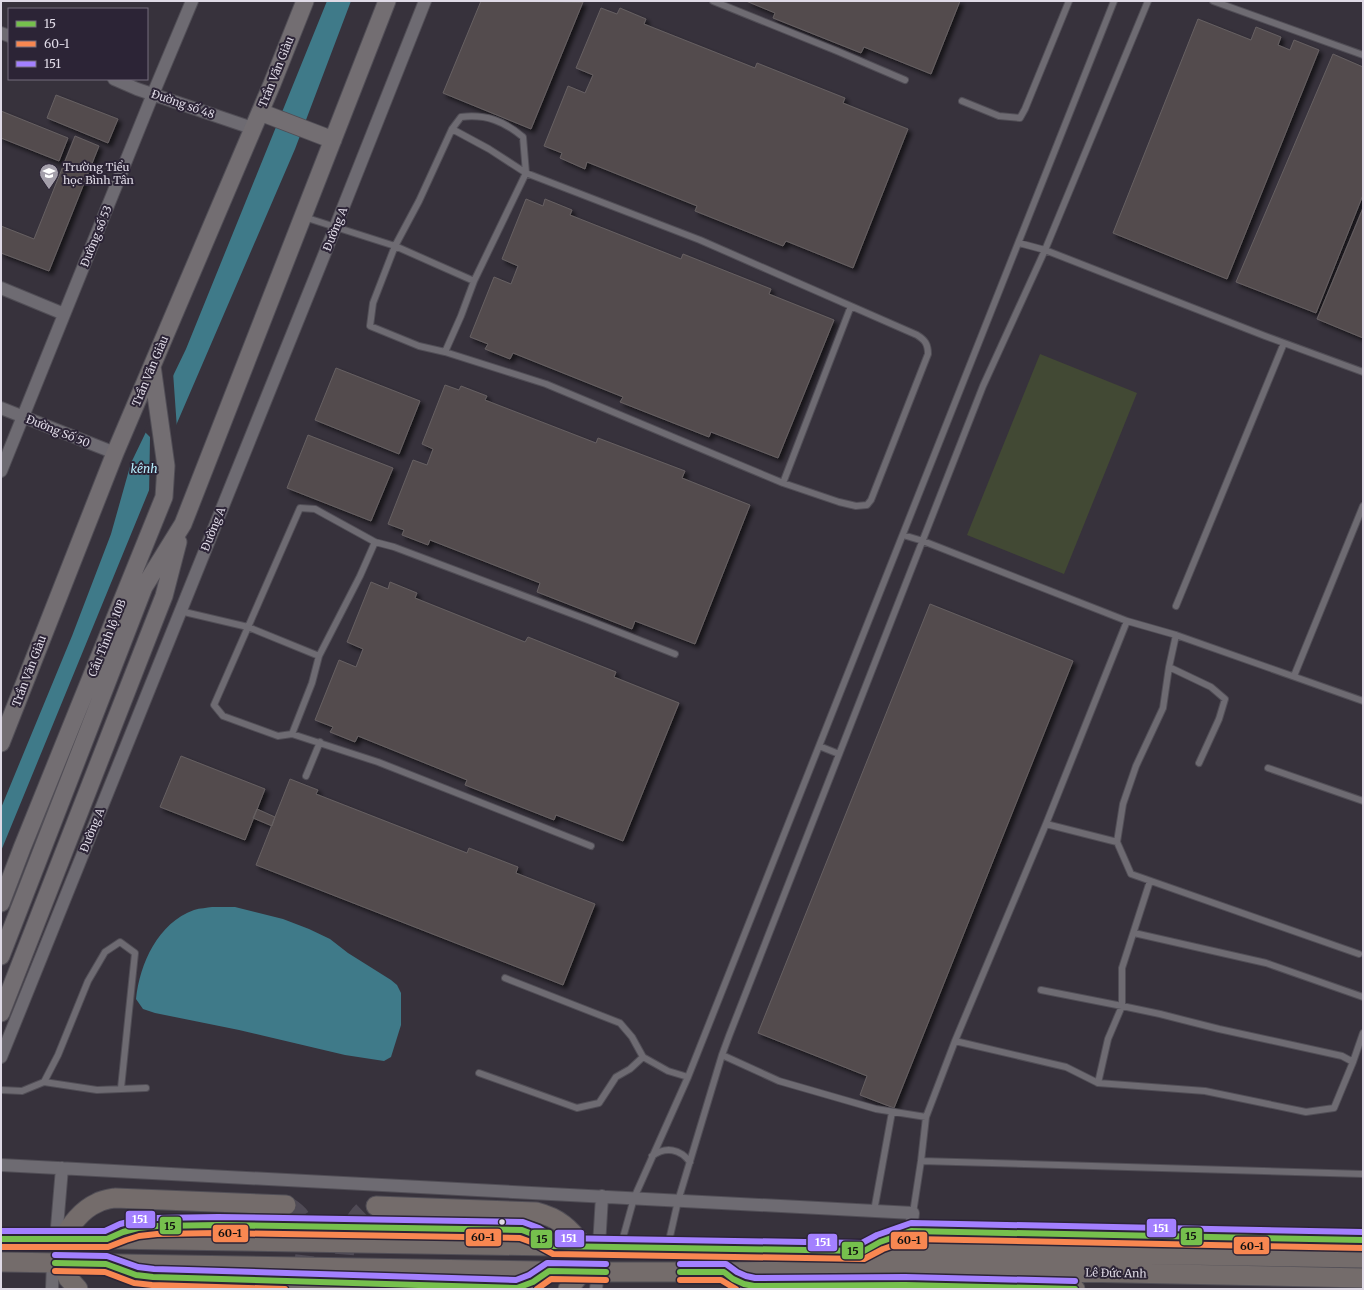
<svg xmlns="http://www.w3.org/2000/svg" width="1364" height="1290" font-family="Merriweather,serif">
<style>
.green{fill:#424934}
.water{fill:#3f7a89}
.pier{fill:#37323c}
.building{fill:#524c4e;stroke:#676062;filter:url(#shadow)}
.lines{fill:none;stroke-linecap:round;stroke-linejoin:round}
.trunk-tunnel{stroke:#504b56;stroke-width:19;stroke-dasharray:19 10;stroke-linecap:butt}
.service-casing{stroke:#514e56;stroke-width:8}
.minor-casing{stroke:#514e56;stroke-width:14}
.secondary-casing{stroke:#514e56;stroke-width:19}
.trunk-casing{stroke:#514e56;stroke-width:21}
.service{stroke:#6e6b72;stroke-width:6}
.minor{stroke:#6e6b72;stroke-width:12}
.secondary{stroke:#736e72;stroke-width:17}
.trunk{stroke:#746c6b;stroke-width:19}
.bus-1-casing{stroke:#2c2436;stroke-width:9}
.bus-2-casing{stroke:#2c2436;stroke-width:9}
.bus-3-casing{stroke:#2c2436;stroke-width:9}
.bus-1{stroke:#76c04d;stroke-width:6}
.bus-2{stroke:#f88751;stroke-width:6}
.bus-3{stroke:#a380ff;stroke-width:6}
.bus-dot{fill:#dfdae6;stroke:#2c2436;stroke-width:1.5}
.labels{text-anchor:middle;dominant-baseline:central;stroke-width:4;stroke-linejoin:round;paint-order:stroke}
.street-label{font-size:11px;fill:#dfdae6;stroke:#2c2436}
.poi-label{font-size:11px;fill:#dfdae6;stroke:#2c2436;text-anchor:start}
.water-label{font-size:12px;font-style:italic;fill:#b6eefd;stroke:#2c2436}
.line-badge{stroke:#2c2436;stroke-width:1.5}
.badge-label{font-size:11px;text-anchor:middle;font-weight:bold;fill:#fff}
.pale-badge-label{font-size:11px;text-anchor:middle;font-weight:bold;fill:#111}
</style>
<defs>
<filter id="shadow"><feDropShadow dx="3.5" dy="3.5" stdDeviation="2" flood-color="#0009"/></filter>
</defs>
<rect width="100%" height="100%" fill="#37323c"/>
<path class="green" d="M1040,354L1137,393L1064,574L967,535Z"/>
<path class="water" d="M327,1H351L295,149L168,444L1,851V808L72,636L111,534L131,463L186,349Z
M212,907H235L283,919L309,929L330,939L348,953L391,980L397,985L401,993V1025L391,1057L384,1061L345,1055L239,1030L155,1013L143,1009L136,999C140,963 158,923 194,910C200,908 207,908 212,907Z"/>
<path class="pier" d="M173,372L177,429L149,496L150,437L144,431Z"/>
<path class="building" d="M481,1L583,2L531,129L443,93Z
M746,1H960L931,74L864,47L861,53L773,18L775,13Z
M601,8L617,14L620,8L646,19L644,24L755,68L757,63L845,98L843,103L908,129L853,268L786,241L783,246L695,211L697,206L587,162L585,169L560,158L562,153L544,146L568,86L585,93L593,75L576,68Z
M1198,19L1251,40L1256,27L1281,37L1278,45L1290,50L1294,40L1319,50L1227,279L1113,233Z
M1333,54L1363,67V195L1316,313L1236,282Z
M56,95L118,119L108,143L47,118Z
M1,111L68,138L59,161L1,138Z
M75,136L99,146L49,271L1,253V226L34,239Z
M526,199L543,206L545,199L572,210L570,215L681,259L683,254L771,289L769,294L834,320L778,458L711,432L709,437L620,402L623,397L513,353L510,359L485,349L488,344L470,337L494,277L511,284L518,266L502,259Z
M1363,208V338L1317,319Z
M336,368L420,401L399,454L315,420Z
M445,385L459,390L461,386L487,396L485,400L596,443L598,438L685,471L682,478L750,505L695,644L635,621L632,629L537,592L540,583L430,540L428,545L402,535L404,530L388,524L413,460L427,465L433,449L422,444Z
M308,435L393,468L371,521L287,488Z
M371,582L388,589L390,582L417,593L415,598L525,642L528,637L616,672L614,677L679,703L623,841L556,815L554,820L465,785L467,780L358,736L355,742L330,732L333,727L315,720L339,660L356,667L363,649L347,642Z
M930,604L1073,661L894,1108L860,1095L867,1076L758,1033Z
M181,756L265,789L245,840L160,807Z
M290,779L318,790L316,794L467,853L469,848L518,867L516,873L595,904L563,985L256,865Z
M257,809L275,817L272,826L253,818Z"/>
<g class="lines">
<path class="trunk-tunnel" d="M286,1205C292,1209 299,1213 302,1220C309,1237 305,1266 298,1282
M348,1283C339,1261 346,1226 364,1210C367,1208 372,1207 376,1206"/>
<g class="service-casing">
<path id="service" d="M713,1L837,51L905,80
M1213,1L1363,55
M962,101L999,116L1020,118L1025,109L1069,1
M304,217L395,246L474,281L461,316L445,352L546,384L783,483L839,502L856,506L867,505L871,500L928,354C928,344 925,340 917,335L700,240L526,173L489,149L452,129
M1019,243L1045,250L1265,336L1363,372
M445,352L419,346L370,326L373,303L395,246L419,201L452,129L461,117C486,114 504,121 523,137L526,173L474,281
M783,483L851,306
M903,535L923,541L1127,621L1176,635L1363,701
M1176,606L1284,343
M180,611L248,627L319,656
M1176,635L1169,667L1211,687L1225,699L1219,719L1199,763
M1169,667L1163,708L1136,766L1123,804L1117,842L1131,874L1359,954
M1294,676L1363,506
M292,734L312,683L319,656L360,576L375,542
M819,746L839,754
M1268,768L1363,801
M306,776L320,742
M1046,824L1117,842
M591,846L378,762L292,734L278,736L223,716L214,705L300,508L315,509L375,542L394,547L588,620L675,654
M1134,933L1266,963L1363,997
M505,978L620,1023L632,1037L643,1057L668,1071L688,1077
M1041,990L1122,1006L1108,1039L1098,1083
M955,1041L1066,1067L1098,1083L1205,1091L1306,1112L1334,1108L1353,1062L1342,1056L1219,1029L1160,1014L1122,1006V968L1150,881
M722,1055L779,1081L876,1109L926,1117
M1353,1062L1363,1033
M479,1073L577,1108L599,1103L616,1077L630,1069L643,1057
M44,1082L97,1090L146,1088
M1,1090L22,1091L44,1082L58,1055L88,981L105,952L120,942L135,953L121,1088
M652,1156C666,1146 680,1149 690,1162
M921,1161L1363,1174
M874,1211L892,1112
M913,1213L921,1161L926,1117L955,1041L1046,824L1127,621
M621,1245L634,1198L688,1077L1114,1
M668,1245L678,1201L722,1055L729,1036L983,386L1045,250L1148,1"/>
</g>
<g class="minor-casing">
<path id="minor" d="M1,33L9,36
M114,79L137,89L252,128
M1,288L64,314
M1,408L115,453
M1,471L153,94L192,1
M1,1057L335,228L425,1
M1,1165L913,1213L911,1231
M56,1239L62,1168
M599,1246L602,1196
M52,1289L53,1263
M596,1289L598,1272"/>
</g>
<g class="secondary-casing">
<path id="secondary" d="M260,112L333,140
M1,743L115,453L272,84L305,1
M1,903L22,848L164,497L166,466L152,366
M1,956L144,587L183,524L387,1
M1,1013L164,596L178,542"/>
</g>
<g class="trunk-casing">
<path id="trunk" d="M376,1206L536,1212C559,1218 570,1228 583,1246
M127,1231L138,1228L157,1226L218,1225L522,1230L535,1235L550,1244
M1,1239H107L864,1251H938L1363,1258
M62,1239C71,1225 81,1210 97,1203C102,1200 109,1199 115,1198L286,1205
M868,1249L892,1237L911,1231L1363,1240
M1,1262L598,1272H724L936,1269L1363,1278
M61,1263L68,1278L78,1289
M726,1273C735,1280 743,1284 754,1286L905,1285L1075,1289
M156,1277L517,1288L533,1282L549,1271
M568,1289L583,1271"/>
</g>
<use href="#service" class="service"/>
<use href="#minor" class="minor"/>
<use href="#secondary" class="secondary"/>
<use href="#trunk" class="trunk"/>
<g class="bus-1-casing">
<path id="bus-1" d="M1,1239H107L123,1232L138,1228L157,1226L218,1225L522,1230L535,1235L553,1246L864,1251L880,1242L911,1231L1363,1240
M55,1263L106,1264L136,1275L153,1277L517,1288L533,1282L549,1271L606,1272
M680,1272H724L733,1279L744,1284L754,1286L905,1285L1075,1289"/>
</g>
<g class="bus-2-casing">
<path id="bus-2" d="M1,1247H108L126,1240L139,1236L157,1234L218,1233L520,1238L531,1242L553,1254L864,1259L883,1249L912,1239L1363,1248
M55,1271L105,1272L134,1283L152,1285L285,1289
M680,1280H721L736,1289
M537,1289L551,1279L606,1280"/>
</g>
<g class="bus-3-casing">
<path id="bus-3" d="M1,1231H105L120,1224L136,1220L157,1218L218,1217L523,1222L539,1228L555,1238L862,1243L877,1235L911,1223L1363,1232
M55,1255L107,1256L138,1267L154,1269L516,1280L529,1275L547,1263L606,1264
M680,1264H726L737,1272L746,1276L755,1278L905,1277L1075,1281"/>
</g>
<use href="#bus-1" class="bus-1"/>
<use href="#bus-2" class="bus-2"/>
<use href="#bus-3" class="bus-3"/>
</g>
<defs>
<g id="school-pin" transform="scale(1)"><path d="M0 17L-7.5 6A9.5 9.5 0 1 1 7.5 6Z" fill="#a49faa" stroke="#2c2436"/><path d="M0-5L7-2L0 1L-7-2ZM-4 1L0 2.5L4 1V4Q0 6-4 4Z" fill="#fff"/></g>
</defs>
<g fill-rule="evenodd">
<use href="#school-pin" x="49" y="173"/>
</g>
<circle class="bus-dot" cx="502" cy="1222" r="3.5"/>
<g class="labels">
<g class="street-label">
<text transform="translate(276 72) rotate(-68)">Trần Văn Giàu</text>
<text transform="translate(183 104) rotate(19)">Đường số 48</text>
<text transform="translate(335 229) rotate(-68)">Đường A</text>
<text transform="translate(96 236) rotate(-68)">Đường số 53</text>
<text transform="translate(150 371) rotate(-67)">Trần Văn Giàu</text>
<text transform="translate(58 431) rotate(22)">Đường Số 50</text>
<text transform="translate(213 529) rotate(-68)">Đường A</text>
<text transform="translate(107 638) rotate(-68)">Cầu Tỉnh lộ 10B</text>
<text transform="translate(29 671) rotate(-69)">Trần Văn Giàu</text>
<text transform="translate(92 830) rotate(-68)">Đường A</text>
<text transform="translate(1116 1273) rotate(1)">Lê Đức Anh</text>
</g>
<g class="poi-label">
<text x="63" y="167">Trường Tiểu<tspan x="63" dy="13">học Bình Tân</tspan></text>
</g>
<g class="water-label">
<text x="144" y="468">kênh</text>
</g>
</g>
<g class="line-badge">
<rect x="125" y="1210" width="31" height="19" rx="4" fill="#a380ff"/>
<rect x="159" y="1216" width="23" height="19" rx="4" fill="#76c04d"/>
<rect x="1146" y="1218" width="31" height="20" rx="4" fill="#a380ff"/>
<rect x="212" y="1224" width="37" height="19" rx="4" fill="#f88751"/>
<rect x="1180" y="1227" width="23" height="19" rx="4" fill="#76c04d"/>
<rect x="465" y="1228" width="37" height="19" rx="4" fill="#f88751"/>
<rect x="554" y="1229" width="31" height="19" rx="4" fill="#a380ff"/>
<rect x="530" y="1229" width="23" height="20" rx="4" fill="#76c04d"/>
<rect x="890" y="1231" width="38" height="19" rx="4" fill="#f88751"/>
<rect x="807" y="1233" width="31" height="19" rx="4" fill="#a380ff"/>
<rect x="1233" y="1236" width="37" height="19" rx="4" fill="#f88751"/>
<rect x="841" y="1241" width="23" height="19" rx="4" fill="#76c04d"/>
</g>
<g class="badge-label">
<text x="140" y="1223">151</text>
<text x="1161" y="1232">151</text>
<text x="569" y="1242">151</text>
<text x="823" y="1246">151</text>
</g>
<g class="pale-badge-label">
<text x="170" y="1230">15</text>
<text x="230" y="1237">60-1</text>
<text x="1191" y="1240">15</text>
<text x="483" y="1241">60-1</text>
<text x="542" y="1243">15</text>
<text x="909" y="1244">60-1</text>
<text x="1252" y="1250">60-1</text>
<text x="853" y="1255">15</text>
</g>
<rect width="1364" height="1290" fill="none" stroke="#dfdae6" stroke-width="4"/>
<rect x="8" y="8" width="140" height="72" fill="#2c2436" stroke="#746d7c"/>
<rect x="16" y="21" width="20" height="6" fill="#76c04d" stroke="#746d7c"/>
<text x="44" y="28" font-size="12" fill="#dfdae6">15</text>
<rect x="16" y="41" width="20" height="6" fill="#f88751" stroke="#746d7c"/>
<text x="44" y="48" font-size="12" fill="#dfdae6">60-1</text>
<rect x="16" y="61" width="20" height="6" fill="#a380ff" stroke="#746d7c"/>
<text x="44" y="68" font-size="12" fill="#dfdae6">151</text>
</svg>
